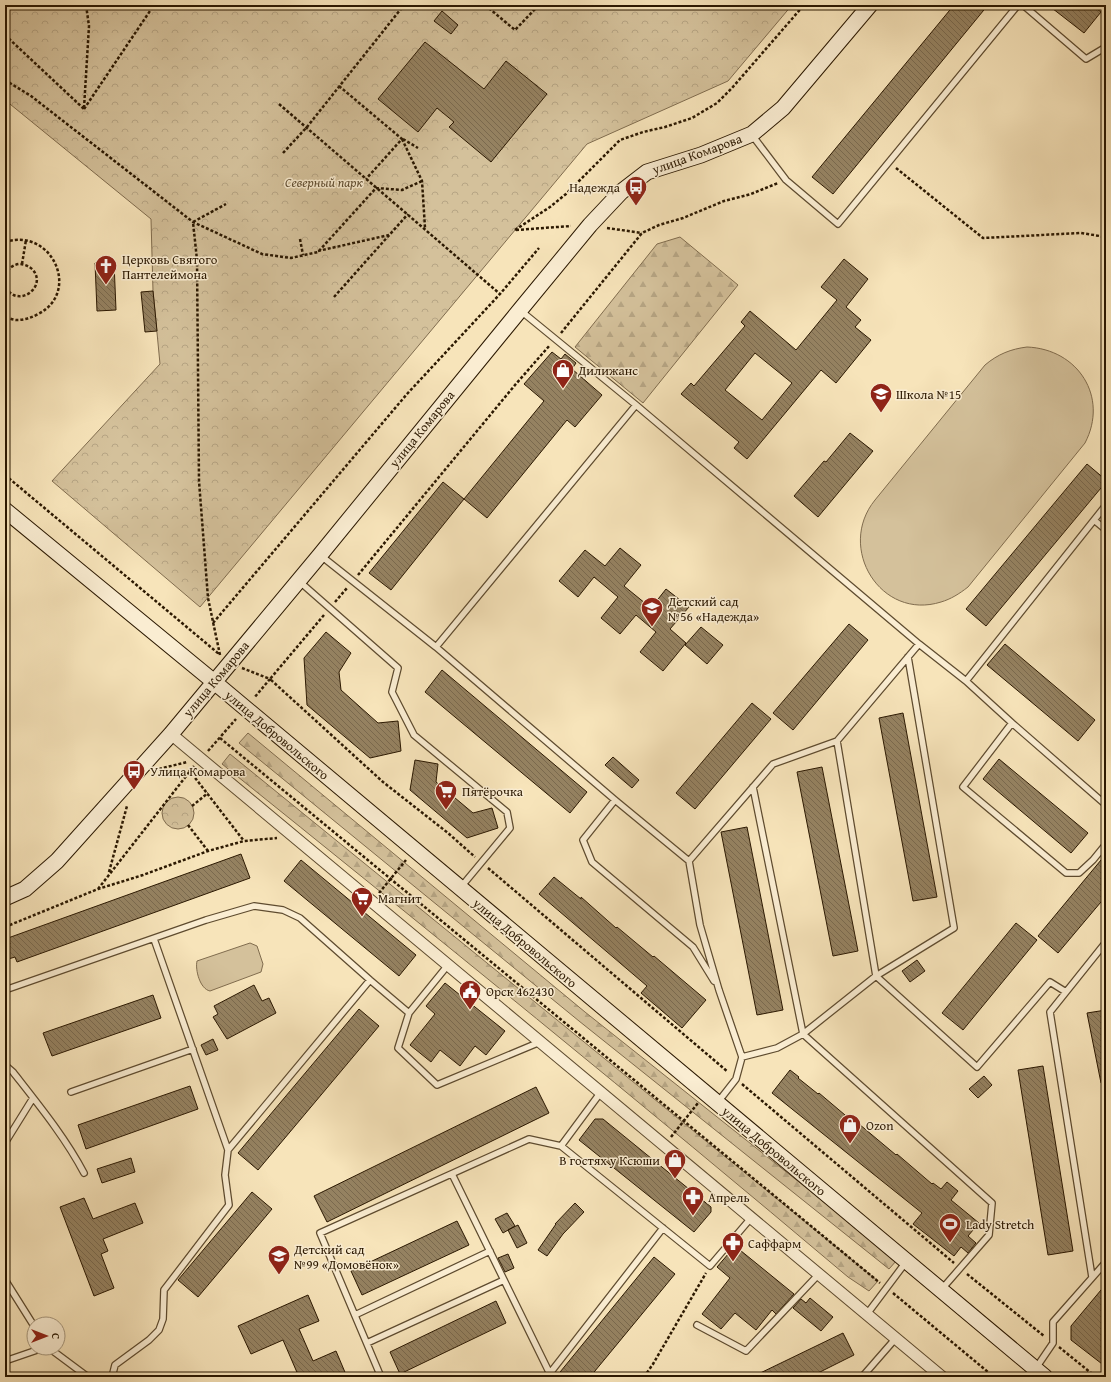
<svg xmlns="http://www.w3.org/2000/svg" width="1111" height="1382" font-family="'Gentium Book Plus',serif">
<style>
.green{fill:#d4c19b;stroke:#806c4e}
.forest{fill:url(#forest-firs);stroke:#806c4e}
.park{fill:url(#park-crowns);stroke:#806c4e}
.building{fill:url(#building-back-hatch);stroke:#2b1801;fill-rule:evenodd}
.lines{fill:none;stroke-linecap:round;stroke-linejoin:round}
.lane-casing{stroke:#5e4b2f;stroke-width:8}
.street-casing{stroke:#5e4b2f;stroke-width:13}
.secondary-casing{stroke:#2b1801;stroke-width:17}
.path{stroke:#2b1801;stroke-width:2.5;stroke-dasharray:3 2;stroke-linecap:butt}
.lane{stroke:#faedd2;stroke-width:5.5}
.street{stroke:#faedd2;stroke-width:11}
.secondary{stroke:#faedd2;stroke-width:15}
.labels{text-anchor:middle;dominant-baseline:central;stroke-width:3;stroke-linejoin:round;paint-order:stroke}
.street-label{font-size:13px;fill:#2b1801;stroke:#faedd2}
.park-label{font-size:13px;font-style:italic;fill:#5e4b2f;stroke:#faedd2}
.poi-label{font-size:13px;fill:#2b1801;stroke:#faedd2;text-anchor:start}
</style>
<defs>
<pattern id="forest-firs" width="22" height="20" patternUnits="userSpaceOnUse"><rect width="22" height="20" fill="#d4c19b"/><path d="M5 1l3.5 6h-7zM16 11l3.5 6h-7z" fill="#b6a584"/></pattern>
<pattern id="park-crowns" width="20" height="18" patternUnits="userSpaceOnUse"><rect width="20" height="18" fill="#d4c19b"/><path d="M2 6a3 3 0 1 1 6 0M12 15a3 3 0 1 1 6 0" fill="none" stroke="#b6a584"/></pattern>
<pattern id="building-back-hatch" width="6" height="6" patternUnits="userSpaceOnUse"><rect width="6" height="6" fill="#958261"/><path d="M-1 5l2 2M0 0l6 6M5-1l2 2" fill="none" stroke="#7a694e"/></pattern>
</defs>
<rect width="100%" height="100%" fill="#f7e4ba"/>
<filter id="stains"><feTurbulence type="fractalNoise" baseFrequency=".005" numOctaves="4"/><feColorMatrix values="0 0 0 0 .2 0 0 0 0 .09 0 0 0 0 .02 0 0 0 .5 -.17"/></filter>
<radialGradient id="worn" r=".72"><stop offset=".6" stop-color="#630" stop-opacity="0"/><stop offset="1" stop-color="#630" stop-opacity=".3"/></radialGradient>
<path class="green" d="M1027,347C1078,349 1109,397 1085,443L968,587C959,594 951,599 941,602C881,621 836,548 875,500L985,365C998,354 1011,349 1027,347Z
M250,943L257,946L263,964L261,972L210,991C200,989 195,970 197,961Z"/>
<path class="forest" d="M680,237L738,285L643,403L575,347L657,244Z
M248,733L585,1012L897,1260L889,1269L579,1021L239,743Z
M230,754L878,1281L869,1291L848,1277C642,1103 432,933 222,764Z"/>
<path class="park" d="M5,5H792L728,81L587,144L200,607L52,481L160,364L153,291L151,219L5,100Z
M162 813a16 16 0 1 1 32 0a16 16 0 1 1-32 0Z"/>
<path class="building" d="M954,5H988L833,194L812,177Z
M1048,5H1092L1101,12L1084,33Z
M442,11L458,25L451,34L434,21Z
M425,42L484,89L506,61L547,94L491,162L449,127L454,122L437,108L418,132L378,99Z
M844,259L868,279L846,307L861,320L855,327L871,340L836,383L821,370L747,459L734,448L739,442L681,394L691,383L694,386L745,326L741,322L750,311L796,350L837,300L821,287ZM755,353L792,383L762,420L725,390Z
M114,262L116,310L97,311L95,263Z
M153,291L157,331L145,332L141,292Z
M552,352L561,359L565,354L576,363L572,369L602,395L575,427L567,420L487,518L464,499L544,401L524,384Z
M850,433L873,451L818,517L794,496L824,461L826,462Z
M1087,464L1106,480V482L986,626L966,609Z
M443,482L464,499L391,590L369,573Z
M620,548L641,565L624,586L651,608L666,589L689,607L670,629L686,643L663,671L640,652L656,632L636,615L620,634L601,618L618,597L594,577L578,597L559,581L585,550L605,566Z
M849,624L868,640L793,730L773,713Z
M701,627L723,645L707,664L685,645Z
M326,632L351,653L339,672L341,690L378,723L398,721L401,751L370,758L307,705L304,658Z
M1005,644L1095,720L1078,741L987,665Z
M442,670L587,792L570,813L425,692Z
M752,703L771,719L695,809L676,793Z
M903,713L937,897L913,901L879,718Z
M613,757L639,780L632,788L605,765Z
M999,759L1088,833L1071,853L983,779Z
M415,760L438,764L436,782L473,813L492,808L498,828L467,838L410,790Z
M822,767L858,951L833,956L797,772Z
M747,827L783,1010L757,1015L721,832Z
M241,854L250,878L17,962L15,957L5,960V946L10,944L8,938Z
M1106,854V896L1058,953L1038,936Z
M301,860L416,955L399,976L284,881Z
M554,877L581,899V897L616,928L617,927L653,957L654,956L706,1000L682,1028L641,993L647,986L539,894Z
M1016,923L1037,940L963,1030L942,1013Z
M917,960L925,971L910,982L902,971Z
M445,983L505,1031L486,1055L475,1046L460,1066L440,1050L431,1062L410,1045L435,1014L426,1006Z
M254,985L262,1001L269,998L276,1013L227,1039L213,1017L218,1014L214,1006Z
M153,995L161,1018L52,1056L43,1033Z
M359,1009L379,1026L258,1170L238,1153Z
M1106,1010V1082L1101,1083L1087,1013Z
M213,1039L218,1050L206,1055L201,1045Z
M1043,1066L1073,1251L1048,1255L1018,1070Z
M790,1070L799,1077L798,1078L818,1094L819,1093L858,1126L859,1124L896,1155L897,1154L932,1184L933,1183L941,1189L947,1182L958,1191L951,1200L979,1223L968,1236L976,1243L968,1253L961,1247L954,1256L913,1224L922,1213L772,1093Z
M984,1076L992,1085L978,1098L969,1089Z
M190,1086L198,1109L86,1149L78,1125Z
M536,1087L549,1113L327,1222L314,1196Z
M595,1119H603L711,1207V1212L694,1232L579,1140Z
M131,1158L135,1172L102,1183L97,1169Z
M252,1192L272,1209L198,1297L178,1280Z
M84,1198L93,1219L135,1203L143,1223L103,1239L108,1251L101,1254L114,1288L94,1296L60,1207Z
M575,1203L584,1212L563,1234L547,1256L538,1250L556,1224H555Z
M507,1213L515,1226L503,1233L495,1219Z
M457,1221L469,1245L362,1295L351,1271Z
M518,1225L527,1243L517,1248L508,1230Z
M735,1246L794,1294L776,1314L772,1310L756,1330L735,1313L721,1329L702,1314L730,1278L717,1267Z
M508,1254L514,1268L505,1272L498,1258Z
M654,1257L675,1274L590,1377H556Z
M1106,1284V1367L1071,1340V1326Z
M308,1295L319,1321L299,1329L313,1361L336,1351L347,1377H299L283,1340L251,1354L238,1326Z
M810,1298L833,1317L821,1331L793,1308L801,1299L806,1303Z
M496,1301L506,1323L400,1374L390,1352Z
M843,1333L854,1355L810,1377H752Z"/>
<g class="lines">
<g class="lane-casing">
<path id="lane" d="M1023,5L1086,59L1106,47
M752,135L786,180L838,224L1018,5
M521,311L636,405L919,644L966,681L1012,723L1106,805
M1094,520L1106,530
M320,555L436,647L615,800L689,861L700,925L719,990L742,1057L736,1079L718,1102
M300,582L398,668L392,692L414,735L507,812L510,828L461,887
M436,647L636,405
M908,657L954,928L876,976L977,1067L1050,982L1066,992
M966,681L1106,505
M1012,723L963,787L1066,873H1079L1093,860L1106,844
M753,787L803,1034L992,1203L989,1235L941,1290
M615,800L583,840L592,862L693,947L714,981
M689,861L773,764L837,741L919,644
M154,939L228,1150
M448,965L409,1013L398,1048L437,1085L540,1042
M5,990L206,920L254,906L283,910L300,918L370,980L409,1013
M742,1057L777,1048L803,1034L876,976L837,741
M5,1065L13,1072C38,1104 65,1137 84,1173
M71,1092L193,1049
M5,1143L33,1098
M561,1146L601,1092
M452,1174L550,1374
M1092,1277L1050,1012L1106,942
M5,1278L7,1283L34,1326
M867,1314L906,1262
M355,1315L490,1251
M697,1325L746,1351L819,1274
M367,1343L504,1280
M49,1348L88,1377
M5,1361L43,1348
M1036,1368L1053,1343V1322L1106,1262
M112,1377L115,1365L149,1340L159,1330L163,1319L164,1290L229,1205L225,1175L228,1150L370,980
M381,1377L320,1233L529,1139L561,1146L710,1266L751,1218
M547,1377L663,1228
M862,1377L896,1338"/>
</g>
<g class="street-casing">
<path id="street" d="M171,734L942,1377"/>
</g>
<g class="secondary-casing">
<path id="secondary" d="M5,510L213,681L1045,1377
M5,898L25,889L57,861L171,734L320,555L520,310L590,225L621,192L647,172L701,155L752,134L783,108L870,5"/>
</g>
<path class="path" d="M485,5L515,30L537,7V5
M5,35L84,109
M5,80L31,96L193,222L262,254L291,258L318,252L376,188L402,190L422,181
M339,86L402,139L366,179
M279,104L500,294
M84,108L89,26L86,5
M84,109L154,5
M402,139L422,181L425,228
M403,139L418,148
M283,153L307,127L404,5
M896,168L983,238L1081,233L1106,237
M607,228L642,233
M515,230L550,207L566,194L620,140L643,132L665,127L692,118L717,103L732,88L804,5
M516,230L571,226
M300,239L303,255
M5,242C53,227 81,293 38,314C31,318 24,320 17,320C13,320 9,318 5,317
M318,251L389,235
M22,264L26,240
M5,275C8,269 12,265 19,264C24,264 29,266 33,270C48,288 15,310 5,285
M334,297L408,214
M5,298L10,293
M561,333L642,233L659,225L683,218L724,201L751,194L778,183
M5,475L219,654
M358,575L515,385L550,345
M335,602L347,588
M324,615L270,679L383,782L448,833L475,857
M213,623L407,394L500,294L539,248
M220,655L208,598L199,481L197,260L193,222L226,204
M242,668L270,679L254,698
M220,738L880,1283
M208,751L236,719
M159,769L187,762
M189,770L244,841
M192,806L208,793
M188,825L208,851
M488,868L728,1072
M109,872L127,806
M98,889L194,766
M379,893L406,860
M5,927L98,889L143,875L208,851L244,841L277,838
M742,1084L954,1263
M671,1137L698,1103
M967,1274L1044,1336
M893,1293L994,1377
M1059,1347L1096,1377
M644,1377L653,1364L706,1273"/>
<use href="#lane" class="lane"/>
<use href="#street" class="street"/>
<use href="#secondary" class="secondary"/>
</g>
<defs>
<g id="bus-pin" transform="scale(1.15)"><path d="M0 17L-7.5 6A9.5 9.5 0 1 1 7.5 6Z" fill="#8f2418" stroke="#faedd2"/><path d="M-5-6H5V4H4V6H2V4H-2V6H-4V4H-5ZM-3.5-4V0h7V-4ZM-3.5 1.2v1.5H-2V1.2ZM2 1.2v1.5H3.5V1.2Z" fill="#fff"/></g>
<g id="church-pin" transform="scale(1.15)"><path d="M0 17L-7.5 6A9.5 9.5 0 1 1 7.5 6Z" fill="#8f2418" stroke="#faedd2"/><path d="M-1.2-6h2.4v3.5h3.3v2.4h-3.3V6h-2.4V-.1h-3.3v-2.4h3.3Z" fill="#fff"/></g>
<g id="shop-pin" transform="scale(1.15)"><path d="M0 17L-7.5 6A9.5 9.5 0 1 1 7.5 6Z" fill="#8f2418" stroke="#faedd2"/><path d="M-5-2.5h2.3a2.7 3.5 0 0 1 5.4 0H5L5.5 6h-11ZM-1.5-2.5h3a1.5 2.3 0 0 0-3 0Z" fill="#fff"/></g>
<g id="school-pin" transform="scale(1.15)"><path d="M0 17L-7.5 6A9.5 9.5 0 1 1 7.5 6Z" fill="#8f2418" stroke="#faedd2"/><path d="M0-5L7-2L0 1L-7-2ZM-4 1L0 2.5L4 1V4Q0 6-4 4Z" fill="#fff"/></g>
<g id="supermarket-pin" transform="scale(1.15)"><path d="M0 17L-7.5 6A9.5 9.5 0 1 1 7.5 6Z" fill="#8f2418" stroke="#faedd2"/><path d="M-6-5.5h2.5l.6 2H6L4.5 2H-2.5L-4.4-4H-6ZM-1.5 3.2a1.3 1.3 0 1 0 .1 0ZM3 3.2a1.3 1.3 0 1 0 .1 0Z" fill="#fff"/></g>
<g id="civic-pin" transform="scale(1.15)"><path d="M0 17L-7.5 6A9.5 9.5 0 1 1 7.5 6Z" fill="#8f2418" stroke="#faedd2"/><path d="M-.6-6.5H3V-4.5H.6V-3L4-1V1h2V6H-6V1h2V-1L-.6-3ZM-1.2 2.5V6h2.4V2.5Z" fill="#fff"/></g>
<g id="pharmacy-pin" transform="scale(1.15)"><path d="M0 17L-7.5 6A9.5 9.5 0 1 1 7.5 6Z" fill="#8f2418" stroke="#faedd2"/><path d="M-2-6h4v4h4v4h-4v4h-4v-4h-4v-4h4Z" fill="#fff"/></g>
<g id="stadium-pin" transform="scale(1.15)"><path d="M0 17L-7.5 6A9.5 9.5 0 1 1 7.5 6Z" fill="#8f2418" stroke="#faedd2"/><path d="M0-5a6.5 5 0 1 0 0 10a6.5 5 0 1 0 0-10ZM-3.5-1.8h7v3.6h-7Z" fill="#fff"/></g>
</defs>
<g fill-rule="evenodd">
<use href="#bus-pin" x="636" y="187"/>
<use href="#church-pin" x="106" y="266"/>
<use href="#shop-pin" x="563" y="370"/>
<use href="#school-pin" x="881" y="394"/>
<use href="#school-pin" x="652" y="608"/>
<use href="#bus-pin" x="134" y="771"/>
<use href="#supermarket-pin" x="446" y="791"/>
<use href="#supermarket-pin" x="362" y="898"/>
<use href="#civic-pin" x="470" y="991"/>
<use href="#shop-pin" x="850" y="1125"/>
<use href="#shop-pin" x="675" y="1160"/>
<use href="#pharmacy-pin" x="693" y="1197"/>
<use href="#stadium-pin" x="950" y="1224"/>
<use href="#pharmacy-pin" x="733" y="1243"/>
<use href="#school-pin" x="279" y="1256"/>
</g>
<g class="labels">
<g class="street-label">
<text transform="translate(697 154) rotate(-20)">улица Комарова</text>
<text transform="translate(422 429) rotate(-51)">улица Комарова</text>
<text transform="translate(216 679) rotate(-50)">улица Комарова</text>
<text transform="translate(277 735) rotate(40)">улица Добровольского</text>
<text transform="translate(525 943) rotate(40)">улица Добровольского</text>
<text transform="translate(774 1151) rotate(40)">улица Добровольского</text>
</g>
<g class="park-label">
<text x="324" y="182">Северный парк</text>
</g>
<g class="poi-label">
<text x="620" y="187" text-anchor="end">Надежда</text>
<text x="122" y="259">Церковь Святого<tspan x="122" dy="15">Пантелеймона</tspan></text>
<text x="578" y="370">Дилижанс</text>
<text x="896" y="394">Школа №15</text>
<text x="668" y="601">Детский сад<tspan x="668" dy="15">№56 «Надежда»</tspan></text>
<text x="150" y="771">Улица Комарова</text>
<text x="462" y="791">Пятёрочка</text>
<text x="378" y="898">Магнит</text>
<text x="486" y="991">Орск 462430</text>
<text x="866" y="1125">Ozon</text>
<text x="660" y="1160" text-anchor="end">В гостях у Ксюши</text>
<text x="708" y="1197">Апрель</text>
<text x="966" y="1224">Lady Stretch</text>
<text x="748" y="1243">Саффарм</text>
<text x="294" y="1249">Детский сад<tspan x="294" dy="15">№99 «Домовёнок»</tspan></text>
</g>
</g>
<rect width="1111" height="1382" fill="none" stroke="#f7e4ba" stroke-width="20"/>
<rect x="6" y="6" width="1099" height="1370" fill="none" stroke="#2b1801" stroke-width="2"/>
<rect x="10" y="10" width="1091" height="1362" fill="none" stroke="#2b1801"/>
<g transform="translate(46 1336) rotate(90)"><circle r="19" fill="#faedd2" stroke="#a7987e"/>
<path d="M0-3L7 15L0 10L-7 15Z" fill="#8f2418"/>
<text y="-6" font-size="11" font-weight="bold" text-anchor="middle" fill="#2b1801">С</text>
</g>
<rect width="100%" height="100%" filter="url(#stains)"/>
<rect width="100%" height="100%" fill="url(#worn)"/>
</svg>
